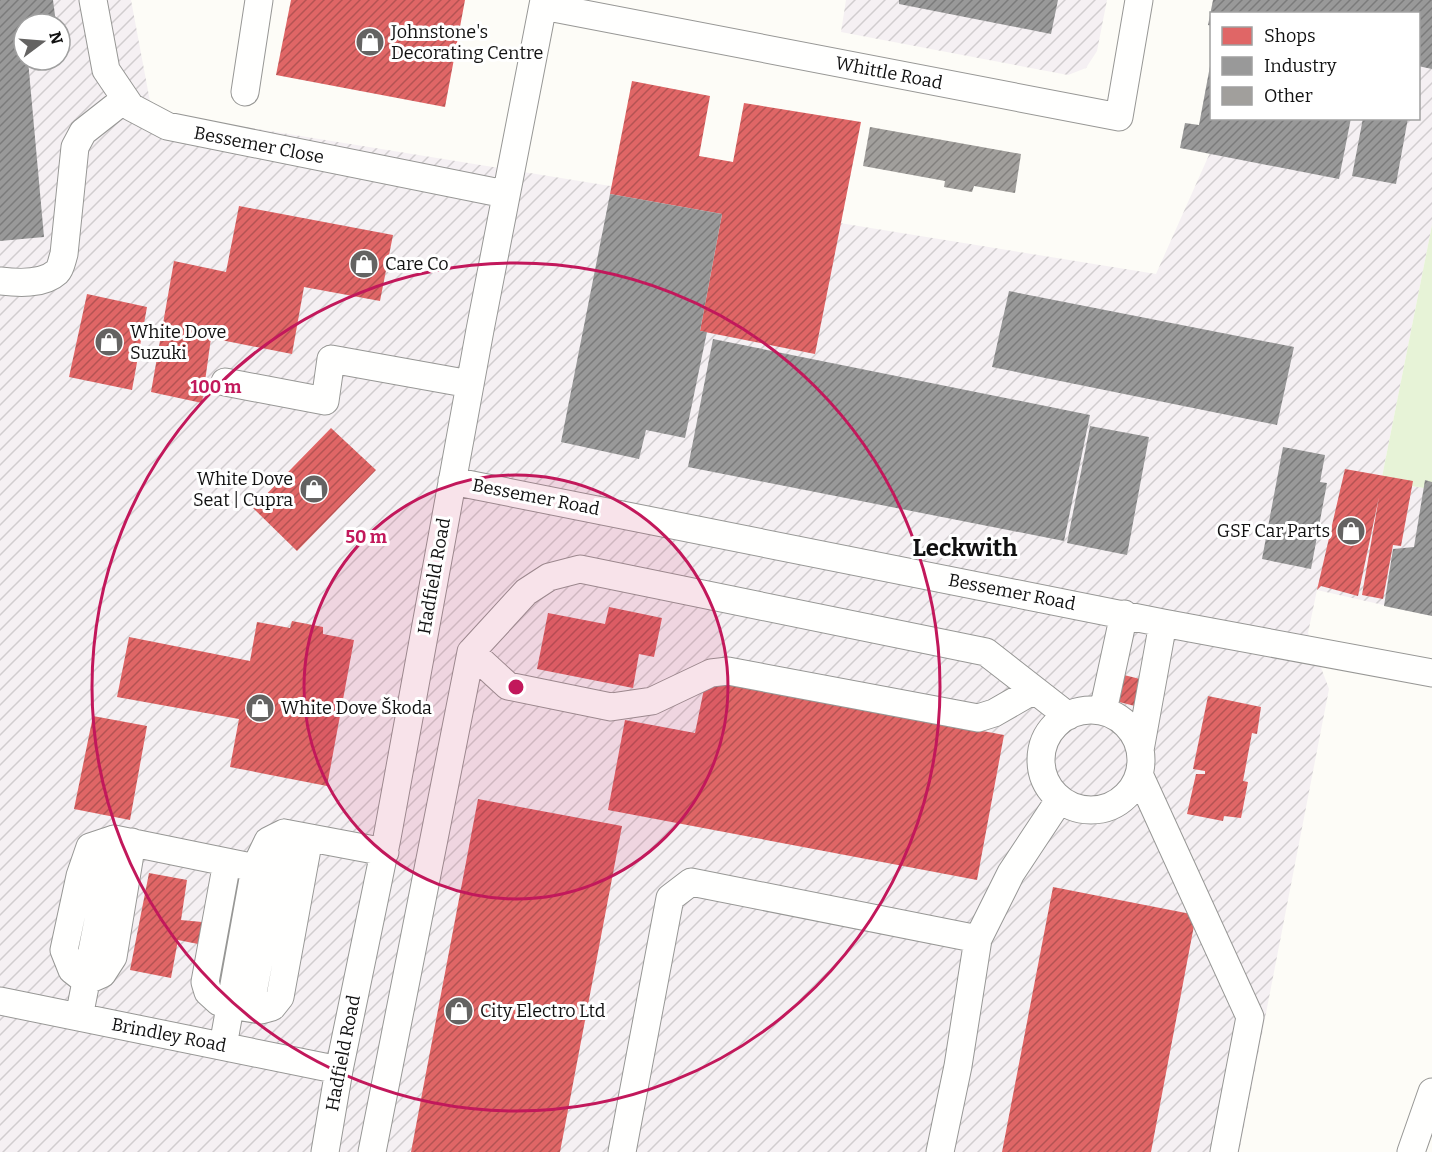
<svg xmlns="http://www.w3.org/2000/svg" width="1432" height="1152" font-family="Bitter,serif">
<style>
.industrial{fill:url(#industrial-furrows);fill-rule:evenodd}
.garden{fill:#e7f3d7}
.shops{fill:url(#shops-hatch)}
.industry{fill:url(#industry-hatch)}
.building{fill:url(#building-hatch)}
.lines{fill:none;stroke-linecap:round;stroke-linejoin:round}
.minor-casing{stroke:#979795;stroke-width:29}
.minor{stroke:#fffffe;stroke-width:27}
.ring{fill:none;stroke:#c2185b;stroke-width:3}
.labels{text-anchor:middle;dominant-baseline:central;stroke-width:6;stroke-linejoin:round;paint-order:stroke}
.poi-label{font-size:18px;fill:#111;stroke:#fff;text-anchor:start}
.street-label{font-size:18px;fill:#111;stroke:#fff}
.district-label{font-size:24px;font-weight:bold;fill:#111;stroke:#fff}
.centre{fill:#c2185b;stroke:#fff;stroke-width:3}
.ring-label{font-size:18px;text-anchor:middle;font-weight:bold;fill:#c2185b;stroke:#fff;stroke-width:6;stroke-linejoin:round;paint-order:stroke}
</style>
<defs>
<pattern id="industrial-furrows" width="10" height="10" patternUnits="userSpaceOnUse" patternTransform="scale(1.5)"><rect width="10" height="10" fill="#f5f0f3"/><path d="M-1 1l2-2M0 10L10 0M9 11l2-2" fill="none" stroke="#d1cdcf"/></pattern>
<pattern id="shops-hatch" width="6" height="6" patternUnits="userSpaceOnUse" patternTransform="scale(1.5)"><rect width="6" height="6" fill="#e06666"/><path d="M-1 1l2-2M0 6l6-6M5 7l2-2" fill="none" stroke="#b45353"/></pattern>
<pattern id="industry-hatch" width="6" height="6" patternUnits="userSpaceOnUse" patternTransform="scale(1.5)"><rect width="6" height="6" fill="#999"/><path d="M-1 1l2-2M0 6l6-6M5 7l2-2" fill="none" stroke="#7b7b7b"/></pattern>
<pattern id="building-hatch" width="6" height="6" patternUnits="userSpaceOnUse" patternTransform="scale(1.5)"><rect width="6" height="6" fill="#a19f9c"/><path d="M-1 1l2-2M0 6l6-6M5 7l2-2" fill="none" stroke="#82807e"/></pattern>
</defs>
<rect width="100%" height="100%" fill="#fdfcf7"/>
<path class="industrial" d="M0,0H131L152,112L1156,274L1225,119L1418,118V14L1432,0V225L1381,482L1432,489V616L1317,590L1308,633L1329,689L1239,1152H0ZM24,24H60V60H24Z
M846,0H1107L1097,51L1086,68L1068,75L841,32Z"/>
<path class="garden" d="M1432,225V489L1381,482Z"/>
<path class="shops" d="M291,0H465L445,107L276,75Z
M632,81L710,96L699,156L733,162L744,103L861,122L815,354L700,331L722,214L610,194Z
M239,206L393,235L380,301L304,287L292,354L211,338L202,403L151,392L174,261L226,272Z
M87,294L147,307L132,390L69,377Z
M331,428L376,470L297,551L253,508Z
M1345,469L1413,481L1401,546L1393,545L1383,599L1362,595L1379,497L1358,596L1321,586L1317,590Z
M609,607L662,618L654,657L639,654L633,688L537,669L548,613L605,624Z
M292,621L323,627V634L354,640L327,786L230,767L239,719L117,697L129,637L250,661L257,622L290,628Z
M1124,675L1140,679L1135,706L1119,702Z
M706,679L1004,735L977,880L608,810L625,720L695,733Z
M1208,696L1261,707L1257,734L1252,733L1243,781L1248,782L1241,818L1224,816L1223,821L1187,814L1196,774H1205V771L1193,769Z
M93,716L147,726L130,820L74,809Z
M478,799L622,826L560,1152H411Z
M149,873L187,880L181,920L202,922L206,900L304,919L292,983L194,965L198,944L178,940L171,978L130,970Z
M1053,887L1196,915L1151,1152H1002Z"/>
<path class="industry" d="M0,0H53L56,23L24,24V60H28L44,237L0,241Z
M899,0H1058L1051,34L899,4Z
M1213,0H1432V69L1418,66V14H1212V26L1208,25Z
M1210,66L1212,118H1351L1339,179L1180,148L1185,123L1199,125Z
M1363,118H1408L1396,184L1352,176Z
M610,194L722,214L700,331L707,332L685,438L646,430L639,459L561,442Z
M1009,291L1294,347L1277,425L992,367Z
M713,339L1090,415L1064,541L688,467Z
M1090,426L1149,437L1127,555L1067,543Z
M1283,447L1325,455L1320,482L1327,483L1311,569L1262,559Z
M1425,480L1432,482V616L1384,606L1393,549L1414,547Z"/>
<path class="building" d="M870,127L1021,154L1015,193L974,186L972,192L944,187L945,181L863,166Z"/>
<g class="lines">
<g class="minor-casing">
<path id="minor" d="M93,0L106,70L131,107L167,126L505,194
M543,6L1119,117L1139,0
M245,92L259,0
M0,281C17,283 43,285 57,272C61,268 62,260 64,254L75,147L83,132L125,99
M225,382L325,401L331,359L470,384
M452,481L1163,623L1432,673
M471,652L508,686L611,707L652,701L711,673L728,671L978,718L994,713L1034,690
M1041 760a50 50 0 1 1 100 0a50 50 0 1 1-100 0Z
M1103,711L1124,614
M1140,750L1163,623
M1139,774L1250,1017L1224,1152
M114,839L90,847L80,876L64,950L72,970L86,981L102,974L113,957L132,842
M227,862L205,982L208,992L219,1002L230,1005L261,1010L272,1007L280,997L309,838
M0,1001L339,1070
M250,1008L284,833
M79,1017L114,839L246,866
M223,1046L255,868L268,841L284,833L385,852
M325,1152L339,1070L387,838L480,330L544,0
M372,1152L471,652L526,592L549,577L580,569L986,652L1068,716
M622,1152L670,898L691,882L978,939
M940,1152L958,1066L978,939L1011,873L1060,799
M1411,1152L1432,1092"/>
</g>
<use href="#minor" class="minor"/>
</g>
<circle cx="516" cy="687" r="212" fill="#c2185b" fill-opacity=".12"/>
<g class="ring">
<circle cx="516" cy="687" r="212"/>
<circle cx="516" cy="687" r="424"/>
</g>
<defs>
<g id="shop-disc" transform="scale(1.5)"><circle r="9.5" fill="#646362" stroke="#fff"/><path d="M-5-2.5h2.3a2.7 3.5 0 0 1 5.4 0H5L5.5 6h-11ZM-1.5-2.5h3a1.5 2.3 0 0 0-3 0Z" fill="#fff"/></g>
</defs>
<g fill-rule="evenodd">
<use href="#shop-disc" x="370" y="42"/>
<use href="#shop-disc" x="364" y="264"/>
<use href="#shop-disc" x="109" y="342"/>
<use href="#shop-disc" x="314" y="489"/>
<use href="#shop-disc" x="1351" y="531"/>
<use href="#shop-disc" x="260" y="708"/>
<use href="#shop-disc" x="459" y="1011"/>
</g>
<g class="labels">
<g class="poi-label">
<text x="391" y="32">Johnstone's<tspan x="391" dy="21">Decorating Centre</tspan></text>
<text x="385" y="264">Care Co</text>
<text x="130" y="332">White Dove<tspan x="130" dy="21">Suzuki</tspan></text>
<text x="293" y="479" text-anchor="end">White Dove<tspan x="293" dy="21">Seat | Cupra</tspan></text>
<text x="1330" y="531" text-anchor="end">GSF Car Parts</text>
<text x="281" y="708">White Dove Škoda</text>
<text x="480" y="1011">City Electro Ltd</text>
</g>
<g class="street-label">
<text transform="translate(889 73) rotate(11)">Whittle Road</text>
<text transform="translate(259 145) rotate(11)">Bessemer Close</text>
<text transform="translate(536 497) rotate(11)">Bessemer Road</text>
<text transform="translate(434 576) rotate(-80)">Hadfield Road</text>
<text transform="translate(1012 592) rotate(11)">Bessemer Road</text>
<text transform="translate(169 1035) rotate(11)">Brindley Road</text>
<text transform="translate(343 1053) rotate(-79)">Hadfield Road</text>
</g>
<g class="district-label">
<text x="965" y="548">Leckwith</text>
</g>
</g>
<circle cx="516" cy="687" r="9" class="centre"/>
<g class="ring-label">
<text x="216" y="393">100 m</text>
<text x="366" y="543">50 m</text>
</g>
<rect x="1210" y="12" width="210" height="108" fill="#ffffff" stroke="#a0a0a0" stroke-width="1.5"/>
<rect x="1222" y="27" width="30" height="18" fill="#e06666" stroke="#a0a0a0" stroke-width="1.5"/>
<text x="1264" y="42" font-size="18" fill="#111111">Shops</text>
<rect x="1222" y="57" width="30" height="18" fill="#999999" stroke="#a0a0a0" stroke-width="1.5"/>
<text x="1264" y="72" font-size="18" fill="#111111">Industry</text>
<rect x="1222" y="87" width="30" height="18" fill="#a19f9c" stroke="#a0a0a0" stroke-width="1.5"/>
<text x="1264" y="102" font-size="18" fill="#111111">Other</text>
<g transform="translate(42 42) rotate(74)"><circle r="28" fill="#ffffff" stroke="#a0a0a0" stroke-width="1.5"/>
<path d="M0-4.5L10 22L0 15L-10 22Z" fill="#646362"/>
<text y="-9" font-size="16" font-weight="bold" text-anchor="middle" fill="#111111">N</text>
</g>
</svg>
